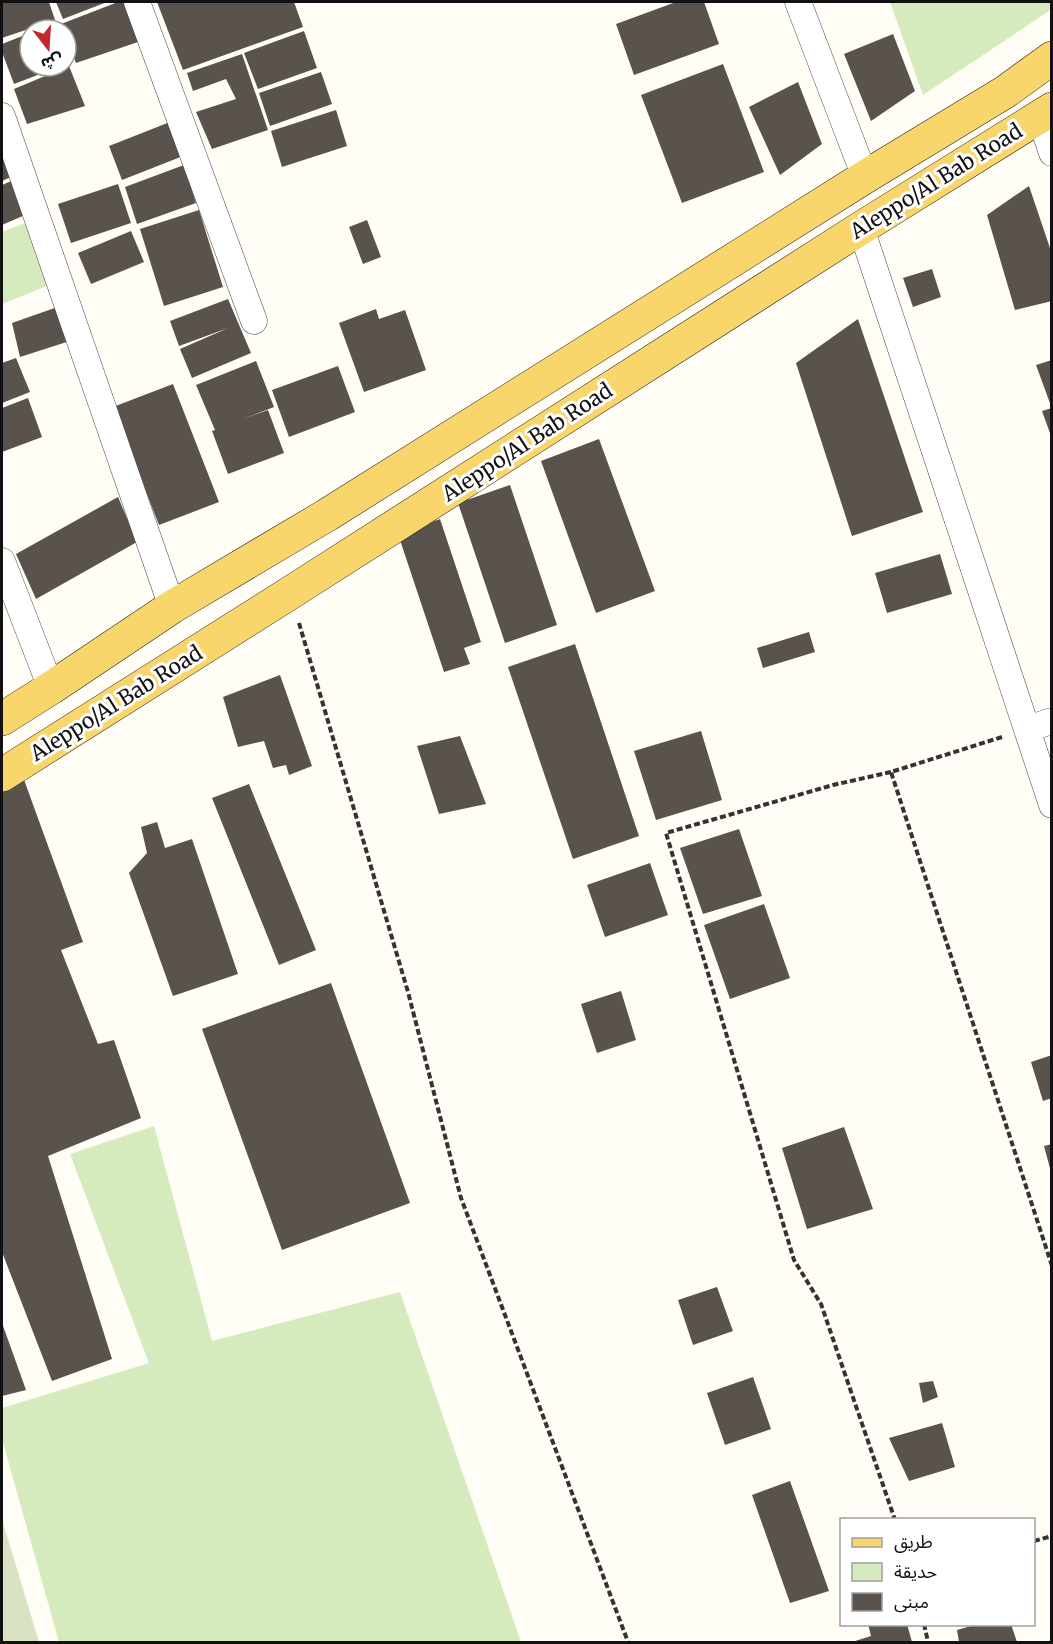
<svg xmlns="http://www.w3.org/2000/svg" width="1053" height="1644" font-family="Merriweather,'Noto Sans Arabic',serif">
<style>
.green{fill:#d5ebbd}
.cemetery{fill:#d9e3c4}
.building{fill:#5a524d}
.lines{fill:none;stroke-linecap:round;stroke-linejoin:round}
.minor-casing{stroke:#444;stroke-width:27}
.primary-casing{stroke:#222;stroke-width:34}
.path{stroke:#333;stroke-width:4;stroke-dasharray:6 3;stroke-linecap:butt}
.minor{stroke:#fff;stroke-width:26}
.primary{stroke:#f9d66b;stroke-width:33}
.labels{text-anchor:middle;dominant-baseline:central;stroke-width:6;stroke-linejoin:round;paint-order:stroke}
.street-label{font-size:21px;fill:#111;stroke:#fff}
</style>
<rect width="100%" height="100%" fill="#fffdf5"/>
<path class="green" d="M890,2H1051L1052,9L923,95Z
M35,219L57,282L2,304V232Z
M154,1126L212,1341L400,1292L521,1642H59L2,1439V1408L149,1363L70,1154Z"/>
<path class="cemetery" d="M2,1519L39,1642H40H2Z"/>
<path class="building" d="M4,2H49L55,20L2,38V3Z
M56,2H107L63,19Z
M118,2H124L138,42L76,63L66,37V30H63L61,24Z
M157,2H294L303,27L183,70Z
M676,2H704L719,44L634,75L616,24Z
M304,31L317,68L258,89L244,53Z
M30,33V66H61L14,84L2,52V44Z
M893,34L915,91L871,121L844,54Z
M242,54L268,130L212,149L196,112L236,99L226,79L193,91L187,73Z
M723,64L764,172L682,203L641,95Z
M69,66L85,106L27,124L14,89Z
M321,72L332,104L270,126L259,93Z
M798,82L822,144L780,175L749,107Z
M336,110L347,146L282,167L271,131Z
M170,122L183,156L122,180L109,146Z
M2,137L20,173L2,181Z
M184,165L196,203L137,224L125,187Z
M16,179L32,212L2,225V185Z
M118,184L131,223L71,243L58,204Z
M1029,186L1052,254V301L1015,310L987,215Z
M199,210L223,287L164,306L140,229Z
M367,220L381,257L363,264L349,227Z
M131,231L144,262L91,284L78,253Z
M932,269L941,297L913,307L903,278Z
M228,299L251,353L192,378L180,349L228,328L179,346L170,321Z
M66,304L76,339L20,357L12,323Z
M376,309L379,319L405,310L426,370L364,392L339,323Z
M858,319L923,512L852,536L796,363Z
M16,358L30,392L2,403V363Z
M1052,360V406H1051L1036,365Z
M256,361L274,407L240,420L268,410L284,453L228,474L212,431L215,430L196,385Z
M338,366L355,412L289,437L272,390Z
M173,384L219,502L159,525L113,407Z
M28,398L42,437L2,452V408Z
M1052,408V436H1051L1042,411Z
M599,439L655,591L596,613L541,461Z
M510,485L557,625L505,643L458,503Z
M118,497L137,542L36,599L16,554Z
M440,519L481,642L464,648L470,664L444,672L398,534Z
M940,554L952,594L887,613L875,573Z
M809,632L815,652L763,668L757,648Z
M575,644L639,836L573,859L508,667Z
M280,675L312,766L289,775L286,765L273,768L264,741L238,747L223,697Z
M701,731L722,800L656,820L634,751Z
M460,736L486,804L439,814L417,746Z
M23,777L83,942L61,950L98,1044L114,1040L141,1118L48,1156L112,1359L52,1381L2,1252V791Z
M249,784L316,950L279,965L212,798Z
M157,822L165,848L192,839L238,974L173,996L129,873L147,853L141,827Z
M739,829L762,896L703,914L680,848Z
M650,863L668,915L605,937L587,885Z
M764,904L790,978L730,999L704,925Z
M331,983L410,1203L282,1250L202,1029Z
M621,991L636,1040L597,1053L581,1004Z
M1052,1055V1098L1043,1101L1031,1062Z
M844,1127L873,1209L807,1229L782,1148Z
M1052,1144V1171L1051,1172L1044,1146Z
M717,1287L733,1331L693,1345L678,1300Z
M2,1323L26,1390L2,1396Z
M753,1377L771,1429L725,1445L707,1393Z
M933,1381L938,1397L923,1403L919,1383Z
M942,1423L955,1467L909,1481L889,1438Z
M790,1481L829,1591L790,1603L752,1495Z
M868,1624H907L912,1642H852L871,1636Z
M978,1624H1011L1017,1642H959L957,1630Z"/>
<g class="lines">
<g class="minor-casing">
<path id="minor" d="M137,2L254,321
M798,2L865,177
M2,116L172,607
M1040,117L1052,153
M861,228L1052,805
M2,561L51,688
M1027,729L1052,721"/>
</g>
<g class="primary-casing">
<path id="primary" d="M2,719L51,688L172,607L327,515L865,177L1005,92L1052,58
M2,775L290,593L861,228L1052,109"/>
</g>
<path class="path" d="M299,623L408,992L461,1198L628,1642
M1002,737L891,772L1052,1266
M891,772L833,785L666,833L794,1260L821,1304L895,1520
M1034,1541L1052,1536
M924,1624L928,1642"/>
<use href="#minor" class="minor"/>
<use href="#primary" class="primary"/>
</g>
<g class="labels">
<g class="street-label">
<text transform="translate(936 181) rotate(-32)">Aleppo/Al Bab Road</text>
<text transform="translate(527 442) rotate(-33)">Aleppo/Al Bab Road</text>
<text transform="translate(116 703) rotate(-32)">Aleppo/Al Bab Road</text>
</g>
</g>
<rect width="1053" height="1644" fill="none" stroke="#111111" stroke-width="6"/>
<rect x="840" y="1518" width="195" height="108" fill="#ffffff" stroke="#a0a0a0" stroke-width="1.5"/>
<rect x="852" y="1538" width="30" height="9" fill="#f9d66b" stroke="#a0a0a0" stroke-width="1.5"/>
<text x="894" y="1548" font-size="18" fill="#111111">طريق</text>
<rect x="852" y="1563" width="30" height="18" fill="#d5ebbd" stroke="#a0a0a0" stroke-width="1.5"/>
<text x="894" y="1578" font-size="18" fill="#111111">حديقة</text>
<rect x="852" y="1593" width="30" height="18" fill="#5a524d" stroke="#a0a0a0" stroke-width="1.5"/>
<text x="894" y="1608" font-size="18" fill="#111111">مبنى</text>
<g transform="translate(48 48) rotate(163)"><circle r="28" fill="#ffffff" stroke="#a0a0a0" stroke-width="1.5"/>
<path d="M0-4.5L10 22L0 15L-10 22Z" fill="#c4262e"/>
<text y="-9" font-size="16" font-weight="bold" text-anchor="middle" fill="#111111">ش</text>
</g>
</svg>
